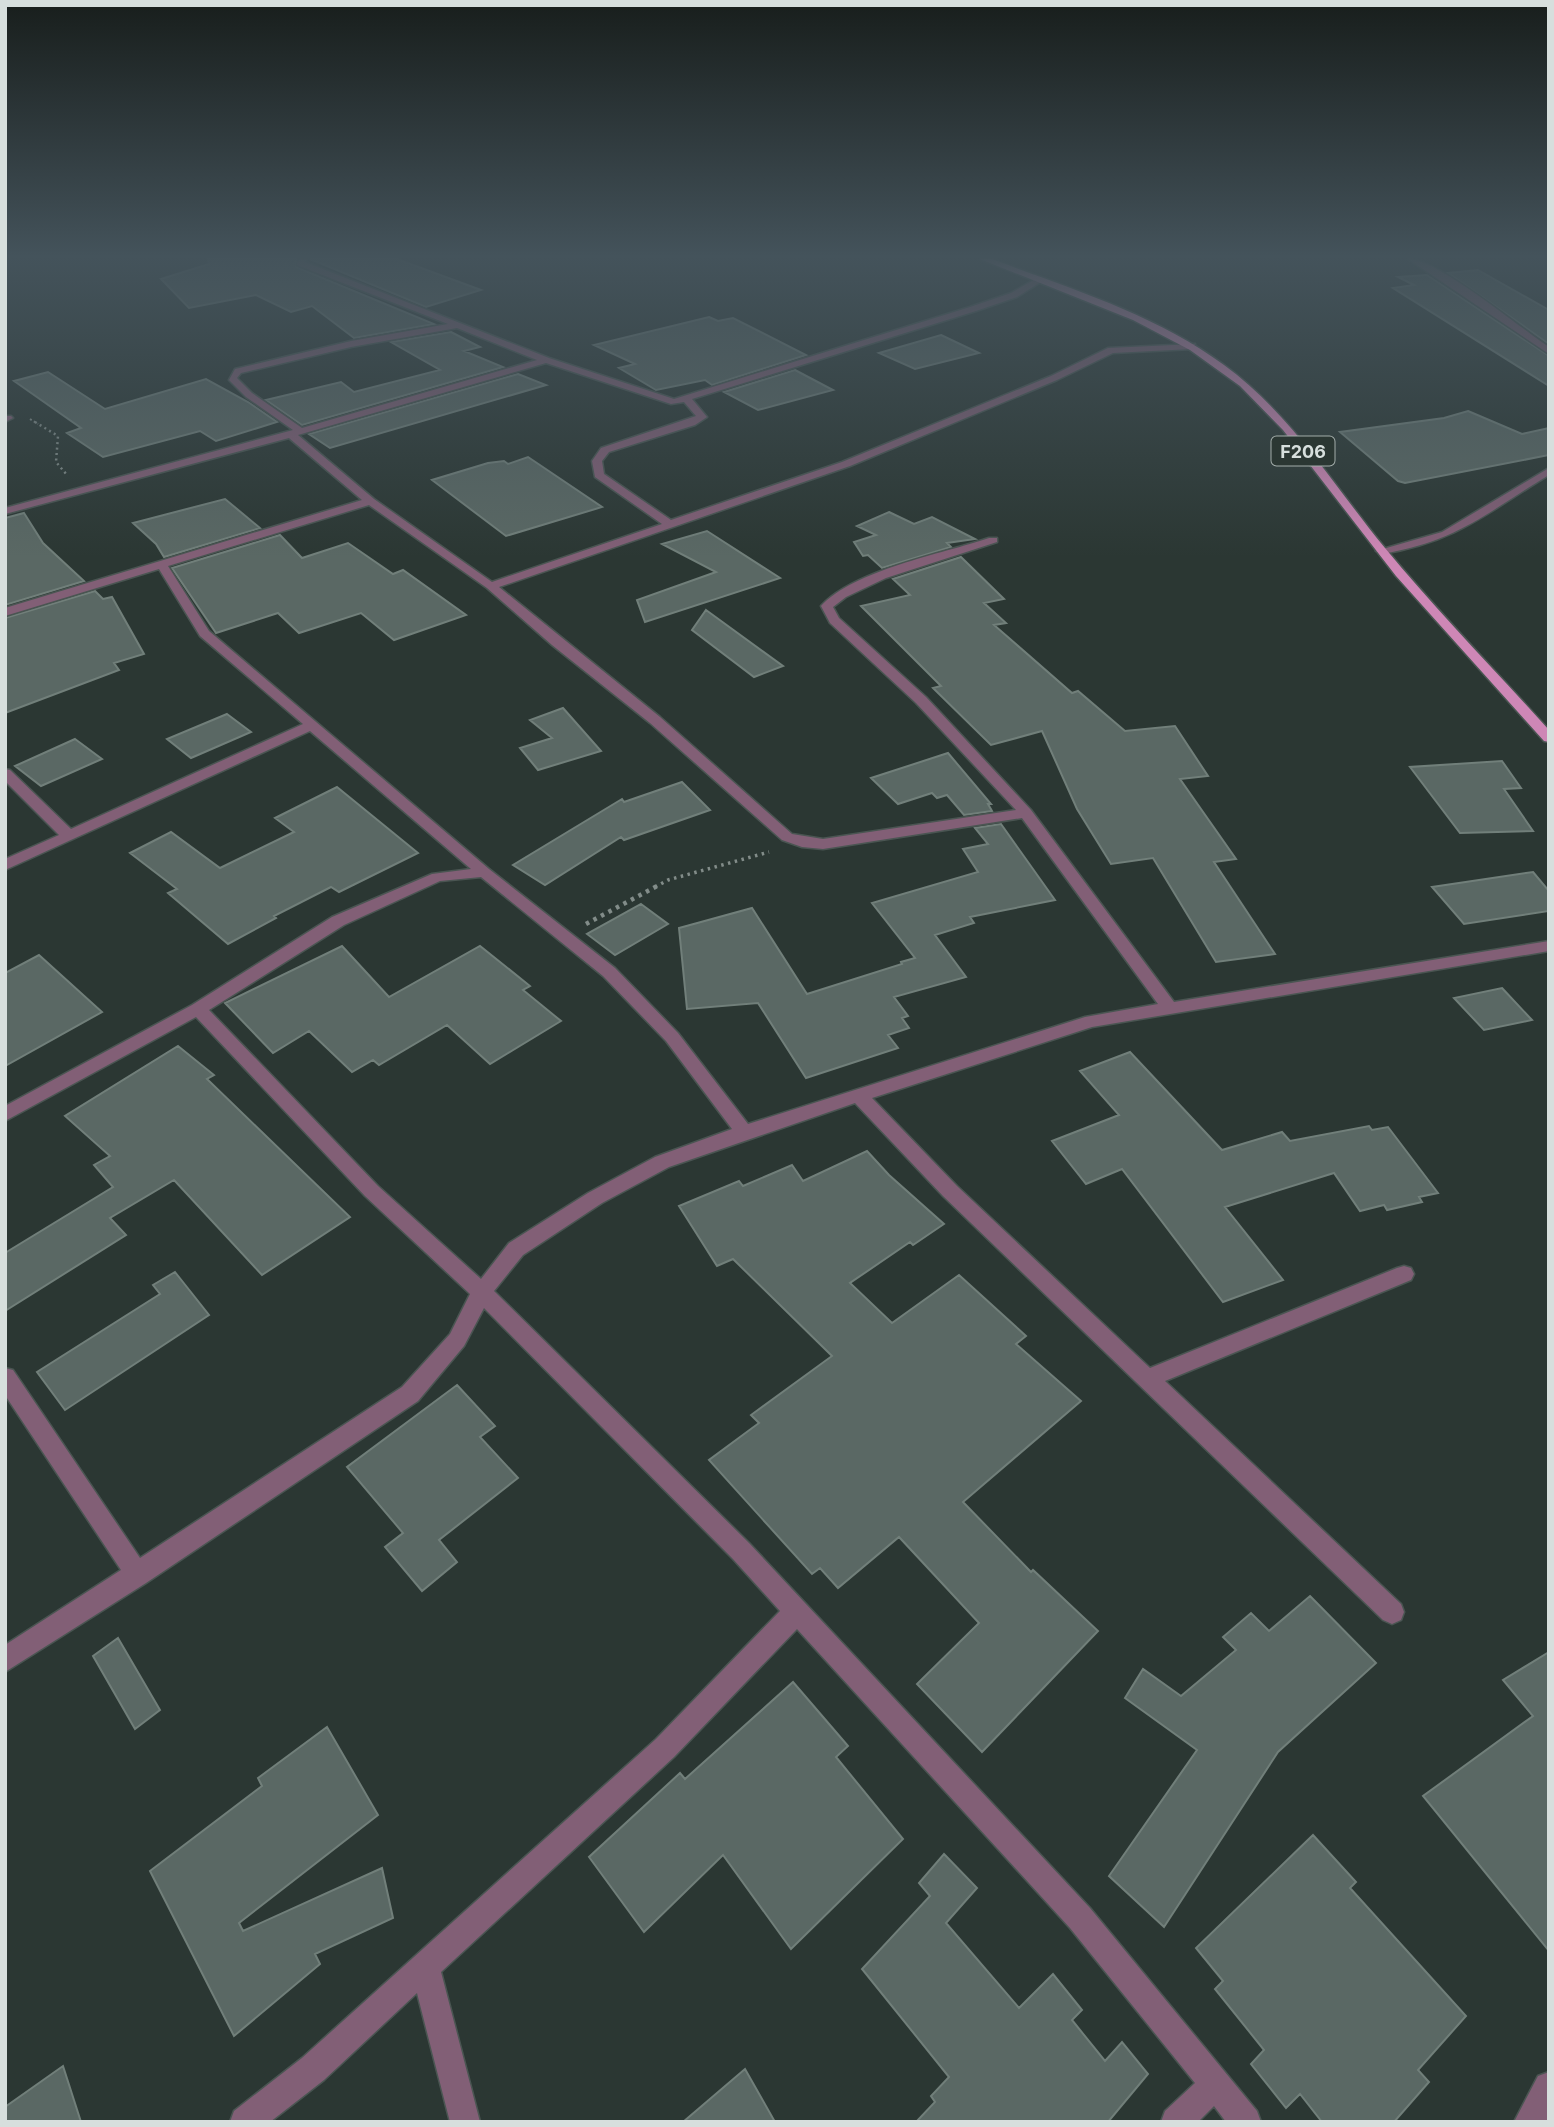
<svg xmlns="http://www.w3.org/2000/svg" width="1554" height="2127" font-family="Inter,sans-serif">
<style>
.building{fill:#5a6864;stroke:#717f7a;stroke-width:2}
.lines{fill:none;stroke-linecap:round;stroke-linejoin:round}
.minor-casing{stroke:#4a5552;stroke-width:3}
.major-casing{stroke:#4a5552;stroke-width:3}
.path-far3{stroke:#828c89;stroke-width:2;stroke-dasharray:2 2.5;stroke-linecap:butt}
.path-far2{stroke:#828c89;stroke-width:2.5;stroke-dasharray:2 3.5;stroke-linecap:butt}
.path-far1{stroke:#828c89;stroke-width:3.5;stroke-dasharray:2.5 4.5;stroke-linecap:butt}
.path{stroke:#828c89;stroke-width:4.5;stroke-dasharray:3.5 5;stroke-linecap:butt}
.minor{fill:#825f76;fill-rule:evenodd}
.major{fill:#ce87b6;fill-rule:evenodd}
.labels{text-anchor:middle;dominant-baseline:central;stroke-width:5;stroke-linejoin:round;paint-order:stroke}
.shield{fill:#2b3733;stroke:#a3adaa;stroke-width:2}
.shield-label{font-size:18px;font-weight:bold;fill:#d7dfdd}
</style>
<rect width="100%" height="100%" fill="#2b3733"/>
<path class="building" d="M208,259H296V267L434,324L354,338L312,306L291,312L256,295L189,308L161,279L209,264Z
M310,259H397L481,290L426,307Z
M1478,270L1549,310V344L1448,273Z
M1427,275L1549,356V386L1393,288L1414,285L1398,277Z
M709,317L718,321L733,318L806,355L712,385L705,380L656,390L619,368L635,364L594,345Z
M451,332L480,347L464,351L503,367L302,425L266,400L341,382L354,392L440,370L391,342Z
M941,335L979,353L915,369L879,353Z
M795,370L833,390L758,410L724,392Z
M48,372L105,409L206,379L248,402L277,422L216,441L200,431L103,457L67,433L81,428L14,381Z
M518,374L546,385L330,448L309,434Z
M1468,411L1522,434L1549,428V455L1405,483L1398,481L1340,432L1444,418Z
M528,457L602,507L506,536L432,480L488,463L504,461L508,464Z
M225,499L260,528L164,557L156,544L133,523Z
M889,512L914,524L932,517L975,539L947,543L951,547L882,568L868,555L863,556L854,542L876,535L857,526Z
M24,513L43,543L84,581L5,605V518Z
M707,531L780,578L645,622L637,600L716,572L662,544Z
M280,535L302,558L348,543L393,574L403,570L466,615L394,640L361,613L299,633L278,613L216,633L172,568Z
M961,557L1004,599L984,603L1006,623L994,625L1072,693L1078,691L1125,731L1175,726L1208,776L1180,779L1236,859L1214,862L1275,954L1216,962L1153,858L1111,864L1077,809L1042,731L991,745L933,688L941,686L861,606L910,595L893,579Z
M95,591L103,599L112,597L144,654L114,663L119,670L5,713V618Z
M706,610L783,666L754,677L692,630Z
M563,708L601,751L538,770L520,748L552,738L530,720Z
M227,714L251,732L191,758L167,739Z
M75,739L102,759L41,786L15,766Z
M948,753L991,804H988L992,811L964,815L947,795L937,798L932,793L898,804L871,778Z
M1502,761L1521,788L1504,789L1533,831L1460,833L1410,767Z
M682,782L710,810L624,840L621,837L545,885L513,865L622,799L624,802Z
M337,787L418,853L339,892L331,887L274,916L276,918L228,944L168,893L177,889L130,853L171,832L220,868L294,832L275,818Z
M1001,824L1055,900L970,917L974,923L935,935L966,977L894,997L908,1016L902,1018L909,1028L888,1035L898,1048L806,1078L758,1003L687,1009L679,928L752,908L807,994L902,964L901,962L915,958L872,903L978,872L963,849L988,844L975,828Z
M1533,872L1549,891V911L1464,924L1432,887Z
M641,904L668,924L615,955L587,934Z
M342,946L389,997L480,946L530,986L523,990L561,1021L490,1064L447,1025L379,1065L373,1060L352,1072L309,1031L273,1053L225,1003Z
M39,955L102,1012L5,1066V973Z
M1502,988L1532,1020L1484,1030L1454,998Z
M178,1046L214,1075L207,1079L350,1217L262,1275L174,1180L110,1218L126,1235L5,1311V1253L113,1187L94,1165L110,1156L65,1116Z
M1130,1052L1222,1150L1282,1132L1290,1141L1369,1126L1372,1130L1388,1127L1438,1193L1419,1197L1422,1202L1387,1210L1384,1205L1360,1211L1334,1173L1225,1207L1283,1280L1223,1302L1122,1169L1086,1184L1052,1141L1119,1115L1080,1071Z
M867,1151L889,1175L944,1224L913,1245L910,1242L850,1283L892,1323L959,1275L1026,1336L1016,1344L1081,1401L963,1502L1031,1572L1033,1570L1098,1631L982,1752L917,1684L979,1623L899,1537L838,1588L820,1568L812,1574L709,1460L759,1423L751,1415L832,1356L733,1259L717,1266L679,1206L739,1181L743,1186L792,1165L803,1181Z
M175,1272L209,1315L65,1410L37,1372L160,1294L153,1285Z
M457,1385L495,1426L480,1437L518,1478L439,1540L457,1562L422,1591L385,1547L403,1533L347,1467Z
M1310,1596L1376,1663L1278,1752L1164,1927L1109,1876L1197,1750L1125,1698L1143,1669L1181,1696L1236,1650L1223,1637L1251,1613L1269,1631Z
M118,1638L160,1710L135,1729L93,1656Z
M1549,1652V1951L1423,1796L1533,1716L1503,1680Z
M793,1682L848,1746L836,1757L903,1839L791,1949L723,1855L644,1932L589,1857L680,1773L685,1779Z
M327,1727L378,1815L239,1923L243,1931L382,1868L393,1918L315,1954L320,1964L234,2036L150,1871L262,1786L258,1778Z
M1313,1835L1356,1882L1350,1888L1466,2016L1418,2070L1429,2082L1394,2122H1322L1300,2094L1286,2108L1251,2064L1264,2050L1215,1989L1223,1981L1196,1948Z
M944,1854L977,1888L946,1923L1019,2008L1053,1974L1082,2010L1072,2020L1105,2061L1122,2042L1148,2074L1108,2122H916L935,2102L931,2096L949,2077L862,1969L930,1896L919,1883Z
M63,2066L81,2122H5V2107Z
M745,2069L775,2122H683Z"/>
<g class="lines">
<g class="minor-casing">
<path id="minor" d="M299,259H308L305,262L549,358L674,399L970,307L1011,293L1037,278L1044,280L1017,297L976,311L692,399L707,417L695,425L609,452L602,461L604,474L671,520L842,462L1051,376L1108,348L1195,344L1192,349L1113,353L1057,380L850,466L499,587L660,717L792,834L823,839L1016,810L916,703L830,623L821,606C854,570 942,554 989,538H997V542L886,578L846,597L833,607L839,618L926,697L1031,810L1174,1002L1549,941V951L1092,1027L872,1098L957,1186L1150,1368L1397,1268L1404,1266L1411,1268L1414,1274L1411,1280L1165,1381L1401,1604L1404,1612L1401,1620L1392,1624L1383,1620L943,1196L855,1103L669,1167L602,1203L523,1255L494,1291L749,1543L1090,1908L1257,2111L1261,2122H1226L1214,2106L1198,2122H1161L1165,2111L1195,2083L1070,1928L797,1629L674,1757L441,1972L480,2122H450L417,1993L324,2080L270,2122H230L234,2111L302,2058L656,1739L780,1611L733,1559L484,1308L464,1346L418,1401L146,1583L5,1672V1645L121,1570L5,1395V1368L13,1370L140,1558L402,1387L450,1334L470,1294L365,1196L196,1017L5,1121V1106L192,1005L332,917L432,874L471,869L310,731L5,870V859L59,835L5,781V769L10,770L71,829L303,724L200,636L159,569L5,616V608L362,500L289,438L5,514V508L293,430L246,397L229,380L235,369L351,341L448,324L297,265ZM457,328L537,360L302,428L252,393L237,378L241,373L351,347ZM546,363L671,404L684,402L696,416L601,448L592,461L595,477L662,524L492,582L374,499L298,435ZM369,505L487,588L552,645L650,723L782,840L802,847L823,849L1022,818L1158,1004L1085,1017L748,1124L678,1033L615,968L489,869L209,631L168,566ZM481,877L603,976L666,1041L732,1129L655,1157L588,1193L509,1243L481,1279L378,1186L209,1010L344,925L440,881Z
M1408,259C1438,259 1520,328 1549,347V354Z
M5,416H11L13,418L5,422Z
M1549,468V475C1486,513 1458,541 1382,554L1376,551L1442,532Z
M1549,2072V2117L1546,2122H1514L1538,2076Z"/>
</g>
<g class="major-casing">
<path id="major" d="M980,259H992C1071,289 1155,314 1224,365C1291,414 1333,485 1385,548C1437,611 1494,669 1549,730V742L1544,741L1396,576L1283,430L1240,386L1190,350L1133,320Z"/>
</g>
<path class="path-far3" d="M30,419L38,424"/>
<path class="path-far2" d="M35,422L58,436L56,462L67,475"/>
<path class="path-far1" d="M655,887L668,880L769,852"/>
<path class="path" d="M586,924L659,885"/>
<use href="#minor" class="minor"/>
<use href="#major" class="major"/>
</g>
<linearGradient id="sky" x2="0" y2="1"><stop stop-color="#181e1c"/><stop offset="0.46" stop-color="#44535b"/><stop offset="1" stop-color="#44535b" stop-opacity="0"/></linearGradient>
<rect width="1554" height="557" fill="url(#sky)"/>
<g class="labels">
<rect class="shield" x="1271.5" y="436.5" width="63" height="29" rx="5"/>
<g class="shield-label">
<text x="1303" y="451">F206</text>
</g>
</g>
<rect width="1554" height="2127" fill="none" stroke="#d7dfdd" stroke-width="14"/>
</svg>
